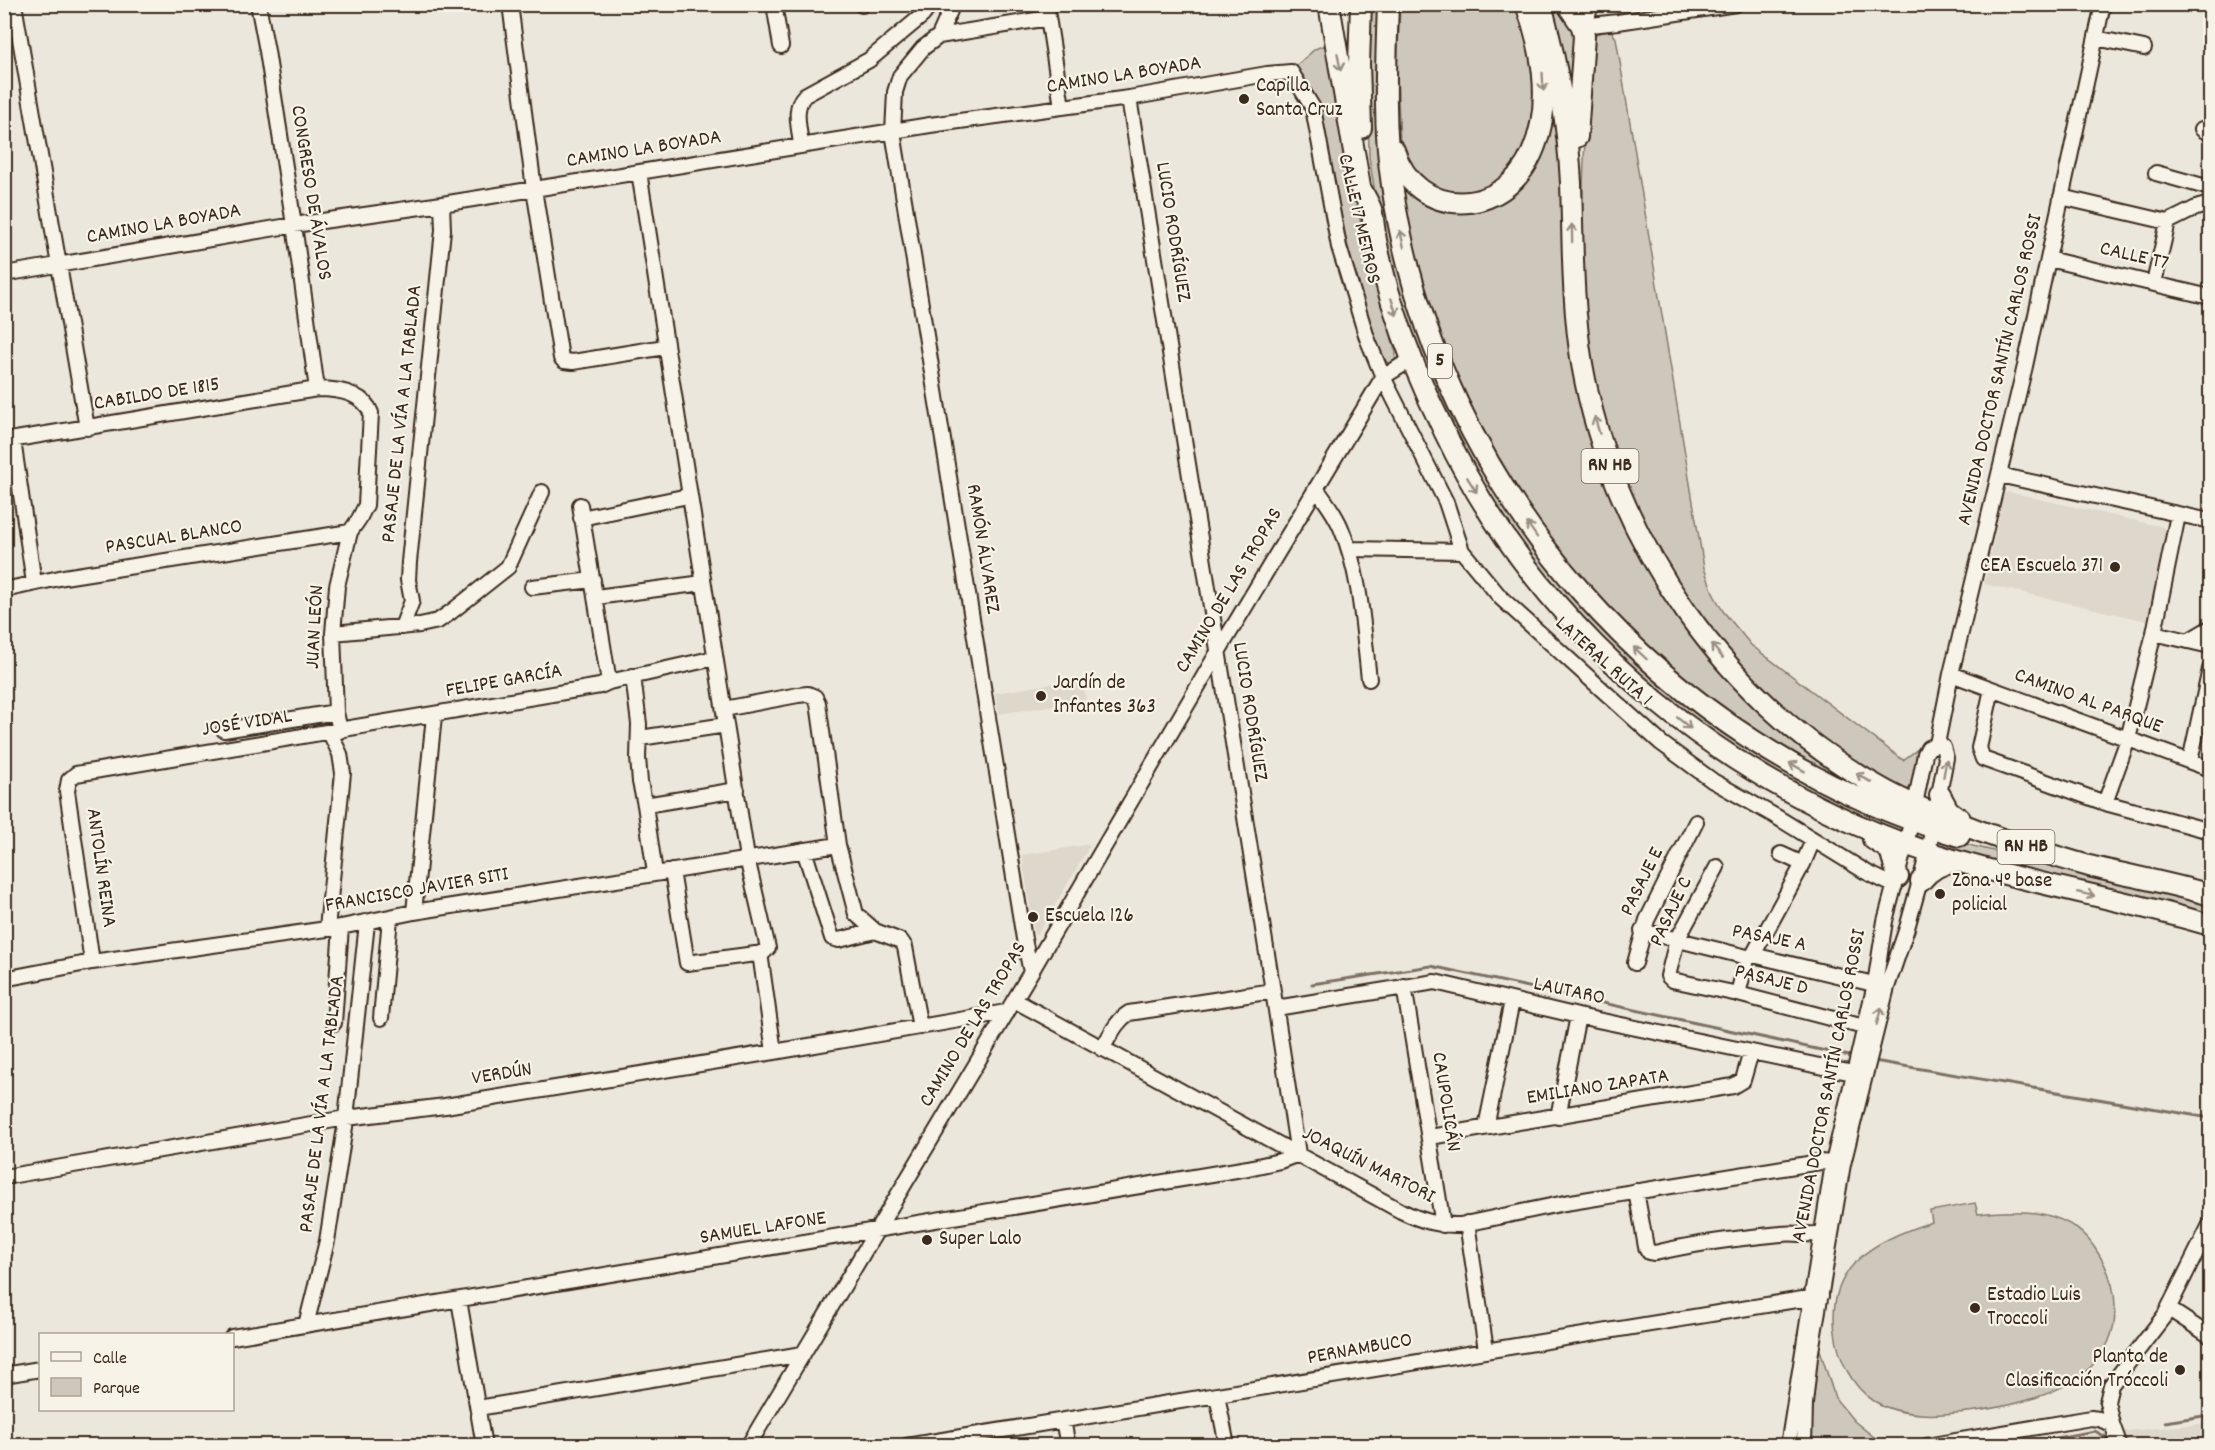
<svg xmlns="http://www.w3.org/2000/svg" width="2215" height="1450" font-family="Dekko,sans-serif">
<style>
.built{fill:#ddd7cc}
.green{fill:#cec8bc;stroke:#84796d;stroke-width:1.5}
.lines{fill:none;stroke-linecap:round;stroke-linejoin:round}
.stream{stroke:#7c7064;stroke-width:3}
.minor-casing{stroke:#3b2a1e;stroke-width:18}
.highway-casing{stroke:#3b2a1e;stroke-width:24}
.minor{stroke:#f7f3e8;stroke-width:14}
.highway{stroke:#f7f3e8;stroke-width:20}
.oneway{stroke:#998e83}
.poi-dot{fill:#3b2a1e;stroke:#f7f3e8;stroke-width:2}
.labels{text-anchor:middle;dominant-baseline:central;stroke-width:4.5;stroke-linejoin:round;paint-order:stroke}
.shield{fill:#f7f3e8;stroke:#73665b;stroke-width:1.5}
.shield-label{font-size:20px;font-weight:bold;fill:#3b2a1e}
.street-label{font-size:21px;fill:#3b2a1e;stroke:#f7f3e8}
.poi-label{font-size:21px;fill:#3b2a1e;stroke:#f7f3e8;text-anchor:start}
</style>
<rect width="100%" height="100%" fill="#ece7dc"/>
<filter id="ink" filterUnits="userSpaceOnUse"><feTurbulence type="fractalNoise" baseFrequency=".0167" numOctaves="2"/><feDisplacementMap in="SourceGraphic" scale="12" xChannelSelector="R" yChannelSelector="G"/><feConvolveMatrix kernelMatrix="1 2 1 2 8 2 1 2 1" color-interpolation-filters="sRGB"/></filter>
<g filter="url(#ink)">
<path class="built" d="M2009,492L2163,527L2166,533L2147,621L1984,584L2004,494Z
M1082,679L1086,700L999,714L995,693Z
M1091,844L1038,934H1034L1022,855Z
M2210,1423V1445L2029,1446L2096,1434Z"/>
<path class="green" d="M1366,5H1380L1377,46L1420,326L1575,597L1610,636L1631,657L1676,695L1723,731L1747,747L1906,824L1902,835L1769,773L1627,669L1512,536L1428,383L1384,246L1369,157Z
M1400,5H1519L1539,91L1531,142L1500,185L1454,198L1419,182L1400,143L1397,73Z
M1545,5H1562L1576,27L1575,116Z
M1611,31L1616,38L1704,568L1714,595L1723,611L1751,645L1903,760L1918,749L1913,783L1907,791C1893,787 1880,776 1868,768C1853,758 1836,749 1822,739C1807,728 1794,715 1780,703C1669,606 1595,458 1585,310C1578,221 1586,132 1590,42L1597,33Z
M1322,46L1329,47L1363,236L1396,353L1395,362L1390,365L1383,357L1369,324L1358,284L1347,243L1320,112L1295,72L1296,66L1315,49Z
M1556,101L1571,339L1655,576L1860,786L1858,787L1852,786L1736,720L1692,687L1611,614L1519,496L1466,401L1426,299L1407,223L1401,178L1488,204Z
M1939,836L1973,846L2210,904V918L1935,849Z
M1975,1203L1978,1214C2023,1209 2072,1208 2098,1253C2110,1272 2116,1290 2115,1313C2112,1382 2033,1403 1976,1411C1943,1415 1904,1419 1874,1401C1851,1386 1838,1358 1835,1332C1826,1265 1877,1239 1932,1222L1930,1211Z
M1816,1349L1820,1350L1835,1398L1854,1421L1884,1445L1808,1446Z"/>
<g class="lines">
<path class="stream" d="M1312,984L1431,966L1849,1056
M1874,1061L2210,1118
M2165,1422L2210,1415
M2023,1444L2095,1431L2113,1441"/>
<g class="minor-casing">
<path id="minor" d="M14,4L87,428
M258,4L267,51L294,225L317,389
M510,4L534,189L561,358L564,361L573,362L665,347
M774,4L781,46
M862,4V5
M953,4L939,36L923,48L900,76L895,92L893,132L1024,939L1031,972
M1046,4L1062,107
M1582,26L1618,22L1736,4
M1582,26L1588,15L1591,4
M939,36L1048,18
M2096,38L2144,48
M2202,129L2210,134
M801,146C800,129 792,108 805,95L869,60L923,15L931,4
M639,172L747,858L768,948L763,953L687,963L672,871
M2156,173L2210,188
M2061,197L2168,222L2196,208L2210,204
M2048,259L2210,297
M4,274L294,225L442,204L930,125L1129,98L1267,74L1291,72L1313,108L1339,247L1367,338L1383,377L1446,502L1462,551L1501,598L1661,743L1713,781L1775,816L1866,872L1895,886
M2154,283L2168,222
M13,440L34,583
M4,441L317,389C337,389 363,392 371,413L366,505L359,519L350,532L337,586L333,633L336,712L340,731
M1999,475L2210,521
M1316,488C1325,501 1335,513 1341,528C1361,575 1363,628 1369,679
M580,505L609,682
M581,518L688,496
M1349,549L1462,551
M532,587L593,580
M4,590L64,577L350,532
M596,597L703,583
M402,627L412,601L408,580L409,562L443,230L442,204
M333,633L420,625L438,621L451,612L508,567L542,492
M2154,633L2210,646
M2188,641L2210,628
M1951,674L2210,769
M633,676L639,724L638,758L640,782L645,805L655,873
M1992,689L1979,748L1983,759L2105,803L2210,831
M724,709L798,695L808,694L815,697L818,703L838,845L856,914L875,931L901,941L905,947L920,1027
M224,730L336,712
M640,738L726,725
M1937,744L1951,674L2025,366L2103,4
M2190,761L2210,669
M2105,803L2128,739L2154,633L2178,515
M645,805L737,790
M804,850L832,938L839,940L875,931
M1781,854L1803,864
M1717,867L1677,940L1668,976L1672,980L1738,994L1864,1027
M414,912L434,716
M327,928L343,773L340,754L330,733
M1642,931L1747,957L1753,955L1882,986
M760,953L774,1052
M1753,955L1803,864L1813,840
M92,962L67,791L69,780L76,774L600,686L609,682L715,658
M1635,963L1647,920L1696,822
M4,979L92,962L341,927L414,912L838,845
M1404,986L1443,1225
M1738,994L1747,957
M1014,1000L1401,1211C1420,1220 1438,1226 1460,1225L1565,1203L1820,1162L1843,1164
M1276,1008L1435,982L1578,1016L1853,1073
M381,1018L390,918
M334,1023L341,927
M1102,1049C1110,1036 1116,1021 1129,1013L1273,991
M1558,1117L1578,1016
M1486,1127L1512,1001
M1430,1137L1733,1086L1743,1080L1751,1052
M4,1177L346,1118L445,1106L774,1052L1006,1012
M1636,1191L1646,1247L1649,1252L1655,1253C1695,1243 1739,1238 1781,1234C1796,1232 1814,1237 1827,1232
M1467,1223L1486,1350
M459,1300L484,1446
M2169,1309L2210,1336
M306,1325L327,1241L345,1127L367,923
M232,1337L1248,1168L1280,1161L1298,1154L1273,991L1129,98
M4,1375L40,1369
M1217,1395L1227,1446
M478,1408L802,1354
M1063,1420L1068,1446
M748,1446L1031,972L1218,652L1383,377L1412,359
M906,1446L1821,1296
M1788,1446L1833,1163L1875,984L1885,921L1912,820L1925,754L1928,748L1937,744
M1804,1446L1805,1404L1810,1357L1843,1164L1887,987L1907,928L1928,852L1946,758L1943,747L1937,744
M1926,1446L2091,1418L2099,1419L2112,1424
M2120,1446L2112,1424L2107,1402L2111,1385L2165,1315L2210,1225"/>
</g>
<g class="highway-casing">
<path id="highway" d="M1329,4L1360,187C1363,194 1368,201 1371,209C1374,220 1374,233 1377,245C1381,264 1386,284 1392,303C1406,348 1424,391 1445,433C1544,640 1737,797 1957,861C2041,886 2127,900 2210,925
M1388,4C1386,63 1383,127 1392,185C1437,492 1664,747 1959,836
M1541,4C1557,64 1568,122 1571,183C1573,244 1572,304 1582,364C1613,540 1726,704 1884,790C1909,804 1937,815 1964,825C2004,841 2047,854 2089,866C2129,876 2170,883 2210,895
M1567,4L1582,26L1584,36L1577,137
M1361,128L1359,64L1361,4
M1394,150C1416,221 1504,218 1532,153C1553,106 1543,51 1526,4
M1940,795L1948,810L1960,819
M1873,839L1890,850L1898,877
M1921,881C1930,869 1941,863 1956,861"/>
</g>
<use href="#minor" class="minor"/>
<use href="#highway" class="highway"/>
</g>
<defs><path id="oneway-shaft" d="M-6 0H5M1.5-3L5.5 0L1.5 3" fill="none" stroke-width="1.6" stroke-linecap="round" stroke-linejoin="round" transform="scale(1.5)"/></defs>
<g class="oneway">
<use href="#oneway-shaft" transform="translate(1339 62) rotate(80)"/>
<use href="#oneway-shaft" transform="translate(1543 82) rotate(87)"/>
<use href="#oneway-shaft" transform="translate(1572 233) rotate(-91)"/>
<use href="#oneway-shaft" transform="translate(1402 239) rotate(-103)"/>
<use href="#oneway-shaft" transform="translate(1394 307) rotate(72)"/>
<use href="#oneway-shaft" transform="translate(1597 425) rotate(-106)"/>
<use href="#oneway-shaft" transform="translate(1472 485) rotate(58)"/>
<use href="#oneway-shaft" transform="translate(1532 530) rotate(-125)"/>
<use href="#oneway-shaft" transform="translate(1717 651) rotate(-130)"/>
<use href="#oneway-shaft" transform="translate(1640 653) rotate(-137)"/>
<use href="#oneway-shaft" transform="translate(1684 723) rotate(39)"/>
<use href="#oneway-shaft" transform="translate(1797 767) rotate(-151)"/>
<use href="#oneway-shaft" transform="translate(1945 768) rotate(-80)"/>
<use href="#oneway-shaft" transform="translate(1864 778) rotate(-149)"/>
<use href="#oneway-shaft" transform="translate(2086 894) rotate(12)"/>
<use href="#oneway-shaft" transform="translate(1879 1016) rotate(-75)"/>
</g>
</g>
<g class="poi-dot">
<circle cx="1244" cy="99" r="6"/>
<circle cx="2115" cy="567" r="6"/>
<circle cx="1041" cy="696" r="6"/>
<circle cx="1940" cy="894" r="6"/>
<circle cx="1033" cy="917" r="6"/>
<circle cx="927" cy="1240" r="6"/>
<circle cx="1975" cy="1308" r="6"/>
<circle cx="2180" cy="1370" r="6"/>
</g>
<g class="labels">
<g class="shield">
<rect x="1428" y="344" width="24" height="34" rx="4.5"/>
<rect x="1581.5" y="449" width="57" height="34" rx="4.5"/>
<rect x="1997.5" y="830" width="57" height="34" rx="4.5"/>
</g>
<g class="shield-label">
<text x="1440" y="361">5</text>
<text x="1610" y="466">RN HB</text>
<text x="2026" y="847">RN HB</text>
</g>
<g class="street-label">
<text transform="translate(1124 76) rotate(-9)">CAMINO LA BOYADA</text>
<text transform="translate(644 150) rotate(-9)">CAMINO LA BOYADA</text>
<text transform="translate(310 193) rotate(81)">CONGRESO DE ÁVALOS</text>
<text transform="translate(1358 219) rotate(77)">CALLE 17 METROS</text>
<text transform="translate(164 225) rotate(-10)">CAMINO LA BOYADA</text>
<text transform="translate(1172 232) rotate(81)">LUCIO RODRÍGUEZ</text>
<text transform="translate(2134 257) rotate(13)">CALLE T7</text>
<text transform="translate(2001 370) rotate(-77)">AVENIDA DOCTOR SANTÍN CARLOS ROSSI</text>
<text transform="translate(157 395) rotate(-9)">CABILDO DE 1815</text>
<text transform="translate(403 414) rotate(-84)">PASAJE DE LA VÍA A LA TABLADA</text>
<text transform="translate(174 538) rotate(-9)">PASCUAL BLANCO</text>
<text transform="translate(982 549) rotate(81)">RAMÓN ÁLVAREZ</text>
<text transform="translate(1230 591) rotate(-59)">CAMINO DE LAS TROPAS</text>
<text transform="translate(316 627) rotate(-87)">JUAN LEÓN</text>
<text transform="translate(1603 662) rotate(42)">LATERAL RUTA 1</text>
<text transform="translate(504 682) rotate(-10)">FELIPE GARCÍA</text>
<text transform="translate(2088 702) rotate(20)">CAMINO AL PARQUE</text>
<text transform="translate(1249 712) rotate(81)">LUCIO RODRÍGUEZ</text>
<text transform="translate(247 724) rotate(-9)">JOSÉ VIDAL</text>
<text transform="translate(100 868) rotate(82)">ANTOLÍN REINA</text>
<text transform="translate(1643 882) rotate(-64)">PASAJE E</text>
<text transform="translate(417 891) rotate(-10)">FRANCISCO JAVIER SITI</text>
<text transform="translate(1672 912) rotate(-65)">PASAJE C</text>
<text transform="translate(1769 939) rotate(11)">PASAJE A</text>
<text transform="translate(1771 981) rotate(14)">PASAJE D</text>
<text transform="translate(1569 992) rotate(12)">LAUTARO</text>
<text transform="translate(974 1025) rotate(-59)">CAMINO DE LAS TROPAS</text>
<text transform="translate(502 1075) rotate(-9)">VERDÚN</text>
<text transform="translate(1830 1086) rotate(-79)">AVENIDA DOCTOR SANTÍN CARLOS ROSSI</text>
<text transform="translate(1598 1088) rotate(-9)">EMILIANO ZAPATA</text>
<text transform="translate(1445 1102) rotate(81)">CAUPOLICÁN</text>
<text transform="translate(323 1104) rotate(-83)">PASAJE DE LA VÍA A LA TABLADA</text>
<text transform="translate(1368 1166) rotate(27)">JOAQUÍN MARTORI</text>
<text transform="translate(763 1229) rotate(-9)">SAMUEL LAFONE</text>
<text transform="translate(1360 1350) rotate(-10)">PERNAMBUCO</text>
</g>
<g class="poi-label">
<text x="1256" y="87">Capilla<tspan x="1256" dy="24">Santa Cruz</tspan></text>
<text x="2103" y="567" text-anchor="end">CEA Escuela 371</text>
<text x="1053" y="684">Jardín de<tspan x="1053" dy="24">Infantes 363</tspan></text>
<text x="1952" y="882">Zona 4° base<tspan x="1952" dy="24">policial</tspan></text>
<text x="1045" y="917">Escuela 126</text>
<text x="939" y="1240">Super Lalo</text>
<text x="1987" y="1296">Estadio Luis<tspan x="1987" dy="24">Troccoli</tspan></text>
<text x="2168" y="1358" text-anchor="end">Planta de<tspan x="2168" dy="24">Clasificación Tróccoli</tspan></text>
</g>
</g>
<rect width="2215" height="1450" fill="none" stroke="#f7f3e8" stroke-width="24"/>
<rect x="12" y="12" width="2191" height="1426" fill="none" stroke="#3b2a1e" stroke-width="2" filter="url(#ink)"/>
<rect x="39" y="1333" width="195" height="78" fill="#f7f3e8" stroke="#aca397" stroke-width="1.5"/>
<rect x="51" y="1352" width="30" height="9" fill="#f7f3e8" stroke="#aca397" stroke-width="1.5"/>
<text x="93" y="1363" font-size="18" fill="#3b2a1e">Calle</text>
<rect x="51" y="1378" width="30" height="18" fill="#cec8bc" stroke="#aca397" stroke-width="1.5"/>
<text x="93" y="1393" font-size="18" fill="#3b2a1e">Parque</text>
</svg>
